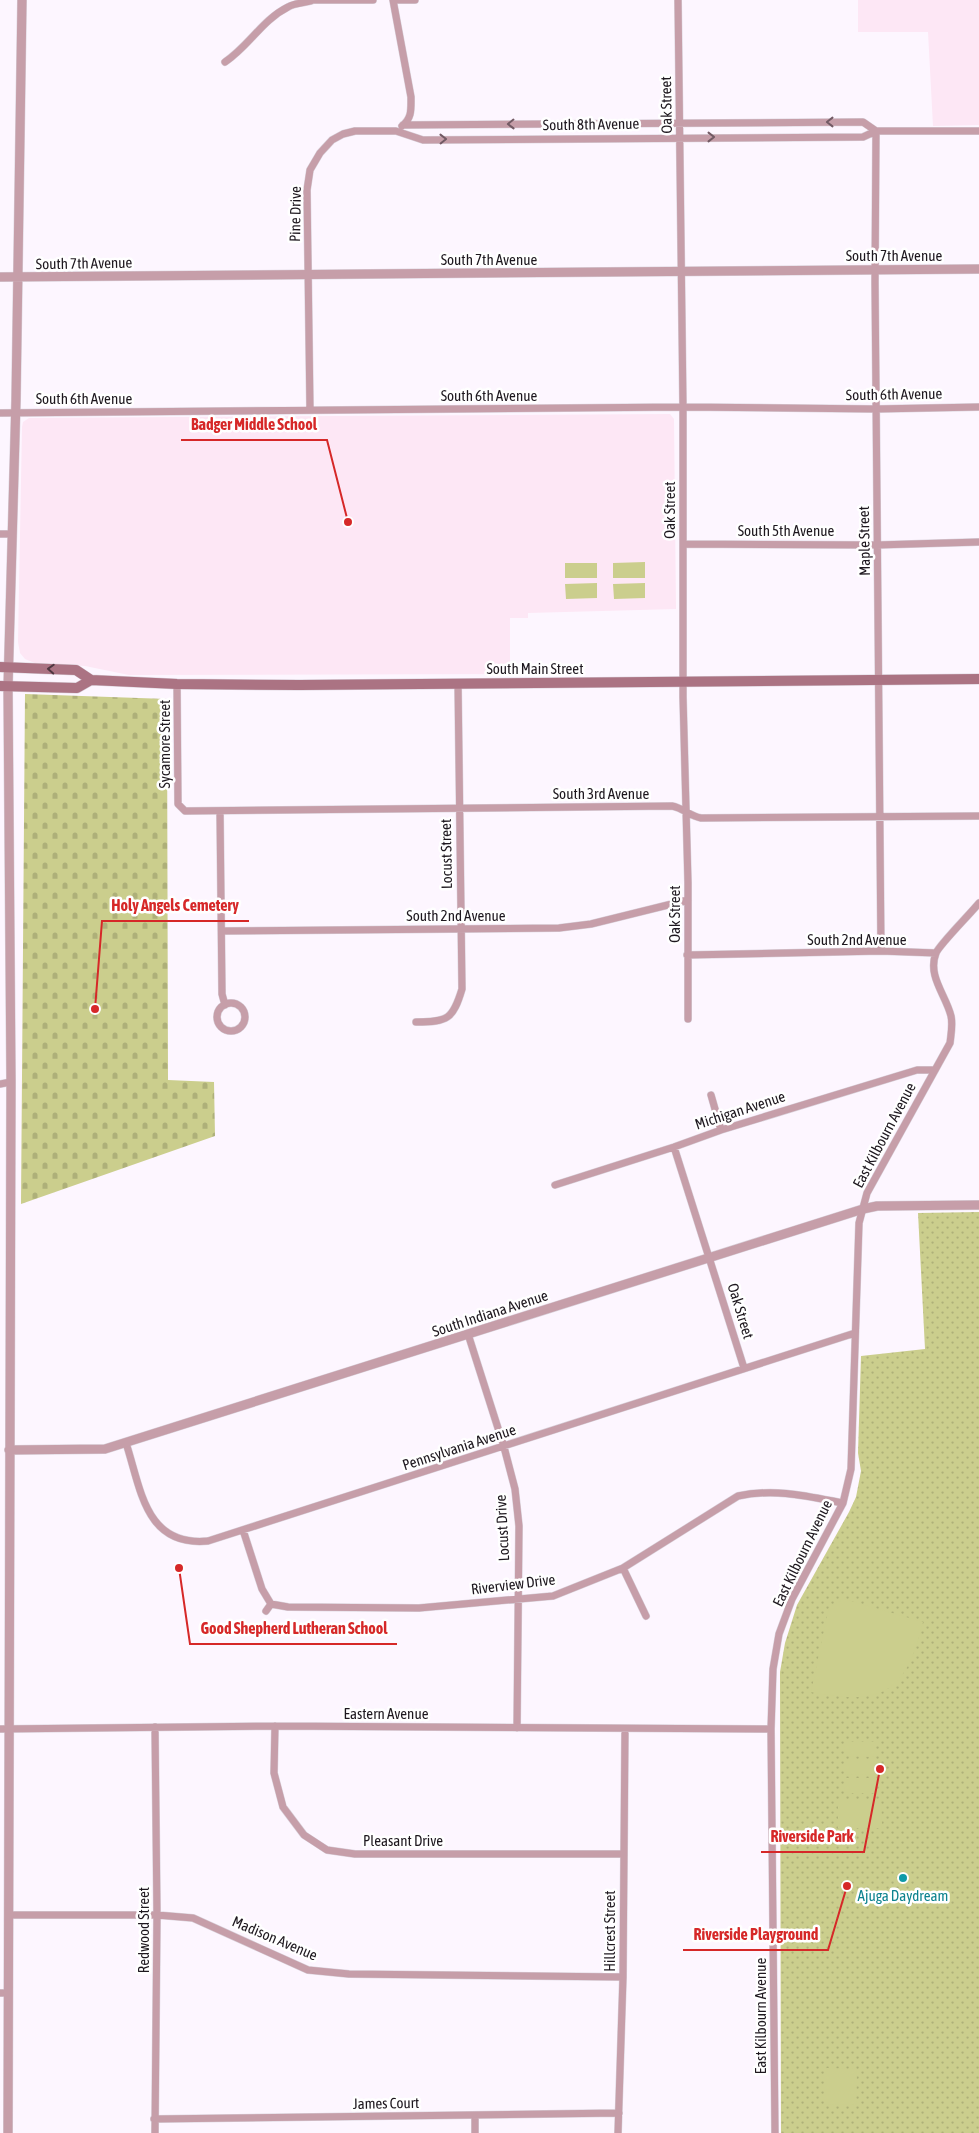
<svg xmlns="http://www.w3.org/2000/svg" width="979" height="2133" font-family="'Asap Condensed',sans-serif">
<style>
.education{fill:#fde7f5}
.cemetery{fill:url(#cemetery-stones)}
.park{fill:url(#park-dots)}
.pitch{fill:#cbce8d}
.lines{fill:none;stroke-linecap:round;stroke-linejoin:round}
.minor-casing{stroke:#d9d2db;stroke-width:8}
.tertiary-casing{stroke:#d9d2db;stroke-width:10}
.secondary-casing{stroke:#d9d2db;stroke-width:11}
.minor{stroke:#c69ea9;stroke-width:7}
.tertiary{stroke:#c69ea9;stroke-width:9}
.secondary{stroke:#ab7383;stroke-width:10}
.oneway{stroke:#725a64}
.oneway2{stroke:#4f3741}
.culture-dot{fill:#0f9aa8;stroke:#fff;stroke-width:2}
.labels{text-anchor:middle;dominant-baseline:central;stroke-width:5;stroke-linejoin:round;paint-order:stroke}
.street-label{font-size:15px;fill:#1d171e;stroke:#fff}
.culture-label{font-size:15px;fill:#0d838f;stroke:#fff}
.leader{fill:none;stroke:#d62828;stroke-width:2}
.callout-dot{fill:#d62828;stroke:#fff;stroke-width:2}
.callout-label{font-size:16px;text-anchor:middle;font-weight:bold;fill:#d62828;stroke:#fff;stroke-width:5;stroke-linejoin:round;paint-order:stroke}
</style>
<defs>
<pattern id="cemetery-stones" width="16" height="16" patternUnits="userSpaceOnUse" patternTransform="scale(1.25)"><rect width="16" height="16" fill="#cbce8d"/><path d="M2 7V4a2 2 0 0 1 4 0v3zM10 15v-3a2 2 0 0 1 4 0v3z" fill="#aeb079"/></pattern>
<pattern id="park-dots" width="8" height="8" patternUnits="userSpaceOnUse" patternTransform="scale(1.25)"><rect width="8" height="8" fill="#cbce8d"/><path d="M2 2h.1M6 6h.1" fill="none" stroke="#aeb079" stroke-width="1.8" stroke-linecap="round"/></pattern>
</defs>
<rect width="100%" height="100%" fill="#fdf6ff"/>
<path class="education" d="M858,0H979V125L933,126L928,32H858Z
M670,414L674,419L676,609L528,613V618H510V674L129,675L85,666L35,663L25,659L20,653L18,642L22,427L23,422L29,418Z"/>
<path class="cemetery" d="M25,694L167,699L168,1080L214,1082L215,1136L21,1204Z"/>
<path class="park" d="M979,1212V2133H781L780,1672L785,1643L797,1605L849,1512L856,1497L861,1471L858,1453L861,1356L925,1349L918,1213Z"/>
<path class="pitch" d="M645,562V578H613V563Z
M565,563H597V578H565Z
M597,583V598L566,599L565,584Z
M645,583V598L614,599L613,584Z
M844,1599L923,1622C906,1694 881,1706 811,1692L829,1607Z
M845,1742H876V1757L844,1756Z
M845,1760H876V1775L845,1774Z
M845,1778H876V1793H844Z
M838,1800H859V1828H838Z
M861,1800H881L882,1828H861Z
M824,2068L857,2069L856,2105L824,2104Z"/>
<g class="lines">
<g class="minor-casing">
<path id="minor" d="M308,0H373
M393,0L411,97C411,110 412,118 402,126
M393,0H415
M678,0L683,407V697L688,883V1019
M225,62C249,46 262,20 288,7C295,3 304,3 311,1
M403,125L863,122L876,131
M876,131L875,282L881,951
M310,410L307,190L310,170L320,153L332,140L343,134L355,131H396L423,140L863,137L876,131H979
M0,413L683,407L876,409L979,407
M0,534H12
M683,544L877,545L979,542
M177,684L178,804L185,811L672,806C683,808 690,816 701,818L979,816
M220,811L222,994L225,1005
M222,931L559,928L591,924L688,900
M687,955L881,951L936,953
M217 1017a14 14 0 1 1 28 0a14 14 0 1 1-28 0Z
M416,1022C448,1022 453,1019 462,989L458,683
M0,1084L11,1082
M711,1095L721,1130
M674,1147L744,1368
M555,1185L674,1147L721,1130L917,1070H935
M468,1334L504,1447L515,1489L519,1526L517,1728
M126,1443C141,1489 145,1547 208,1541L855,1333
M243,1530L262,1589L271,1604L288,1607L419,1608L553,1596L623,1568L738,1496C775,1488 807,1496 843,1503
M623,1568L646,1616
M266,1611L271,1604
M275,1726L274,1773L283,1807L304,1835L327,1850L355,1854H623
M0,1729L275,1726L771,1729
M9,1915H157L193,1918L308,1970L349,1974L623,1977
M0,1993H8
M475,2116V2133
M154,2119L619,2113
M155,2133L157,1915L155,1727
M618,2133L623,1977L625,1729
M775,2133L771,1729L773,1669L779,1634L792,1599L843,1503L851,1469L859,1223L867,1193L950,1043C951,1034 953,1025 951,1016C946,995 927,976 936,953C939,945 971,913 979,903"/>
</g>
<g class="tertiary-casing">
<path id="tertiary" d="M0,277L979,269
M9,1450L105,1449L863,1209L877,1206L979,1205
M8,2133L11,1082L8,687L16,400L22,0"/>
</g>
<g class="secondary-casing">
<path id="secondary" d="M0,667L76,670L91,680
M0,686L77,688L91,680L177,684L300,685L979,679"/>
</g>
<use href="#minor" class="minor"/>
<use href="#tertiary" class="tertiary"/>
<use href="#secondary" class="secondary"/>
</g>
<defs><path id="oneway-chevron" d="M-2-3.5L2.5 0L-2 3.5" fill="none" stroke-width="1.6" stroke-linecap="round" stroke-linejoin="round" transform="scale(1.25)"/></defs>
<g class="oneway">
<use href="#oneway-chevron" transform="translate(830 122) rotate(180)"/>
<use href="#oneway-chevron" transform="translate(511 124) rotate(179)"/>
<use href="#oneway-chevron" transform="translate(711 137)"/>
<use href="#oneway-chevron" transform="translate(443 139) rotate(-1)"/>
</g>
<use class="oneway2" href="#oneway-chevron" transform="translate(51 669) rotate(-177)"/>
<circle class="culture-dot" cx="903" cy="1878" r="5"/>
<g class="labels">
<g class="street-label">
<text transform="translate(666 105) rotate(-91)">Oak Street</text>
<text transform="translate(591 124) rotate(-1)">South 8th Avenue</text>
<text transform="translate(295 214) rotate(-89)">Pine Drive</text>
<text x="894" y="255">South 7th Avenue</text>
<text x="489" y="259">South 7th Avenue</text>
<text transform="translate(84 263) rotate(-1)">South 7th Avenue</text>
<text transform="translate(894 394) rotate(-1)">South 6th Avenue</text>
<text x="489" y="395">South 6th Avenue</text>
<text x="84" y="398">South 6th Avenue</text>
<text transform="translate(669 510) rotate(-90)">Oak Street</text>
<text x="786" y="530">South 5th Avenue</text>
<text transform="translate(864 541) rotate(-91)">Maple Street</text>
<text x="535" y="668">South Main Street</text>
<text transform="translate(164 744) rotate(-90)">Sycamore Street</text>
<text x="601" y="793">South 3rd Avenue</text>
<text transform="translate(446 854) rotate(-91)">Locust Street</text>
<text transform="translate(674 914) rotate(-90)">Oak Street</text>
<text x="456" y="915">South 2nd Avenue</text>
<text x="857" y="939">South 2nd Avenue</text>
<text transform="translate(740 1110) rotate(-18)">Michigan Avenue</text>
<text transform="translate(884 1135) rotate(-62)">East Kilbourn Avenue</text>
<text transform="translate(741 1311) rotate(73)">Oak Street</text>
<text transform="translate(490 1313) rotate(-18)">South Indiana Avenue</text>
<text transform="translate(459 1447) rotate(-18)">Pennsylvania Avenue</text>
<text transform="translate(502 1528) rotate(-93)">Locust Drive</text>
<text transform="translate(802 1553) rotate(-64)">East Kilbourn Avenue</text>
<text transform="translate(513 1584) rotate(-7)">Riverview Drive</text>
<text x="386" y="1713">Eastern Avenue</text>
<text x="403" y="1840">Pleasant Drive</text>
<text transform="translate(143 1930) rotate(-90)">Redwood Street</text>
<text transform="translate(609 1931) rotate(-90)">Hillcrest Street</text>
<text transform="translate(275 1938) rotate(23)">Madison Avenue</text>
<text transform="translate(760 2016) rotate(-90)">East Kilbourn Avenue</text>
<text transform="translate(386 2103) rotate(-1)">James Court</text>
</g>
<g class="culture-label">
<text x="903" y="1895">Ajuga Daydream</text>
</g>
</g>
<path class="leader" d="M348 522L327 440H181M95 1009L102 921H249M179 1568L190 1644H397M880 1769L864 1852H761M847 1886L828 1950H683"/>
<g class="callout-dot">
<circle cx="348" cy="522" r="5"/>
<circle cx="95" cy="1009" r="5"/>
<circle cx="179" cy="1568" r="5"/>
<circle cx="880" cy="1769" r="5"/>
<circle cx="847" cy="1886" r="5"/>
</g>
<g class="callout-label">
<text x="254" y="430">Badger Middle School</text>
<text x="175" y="911">Holy Angels Cemetery</text>
<text x="294" y="1634">Good Shepherd Lutheran School</text>
<text x="812" y="1842">Riverside Park</text>
<text x="756" y="1940">Riverside Playground</text>
</g>
</svg>
